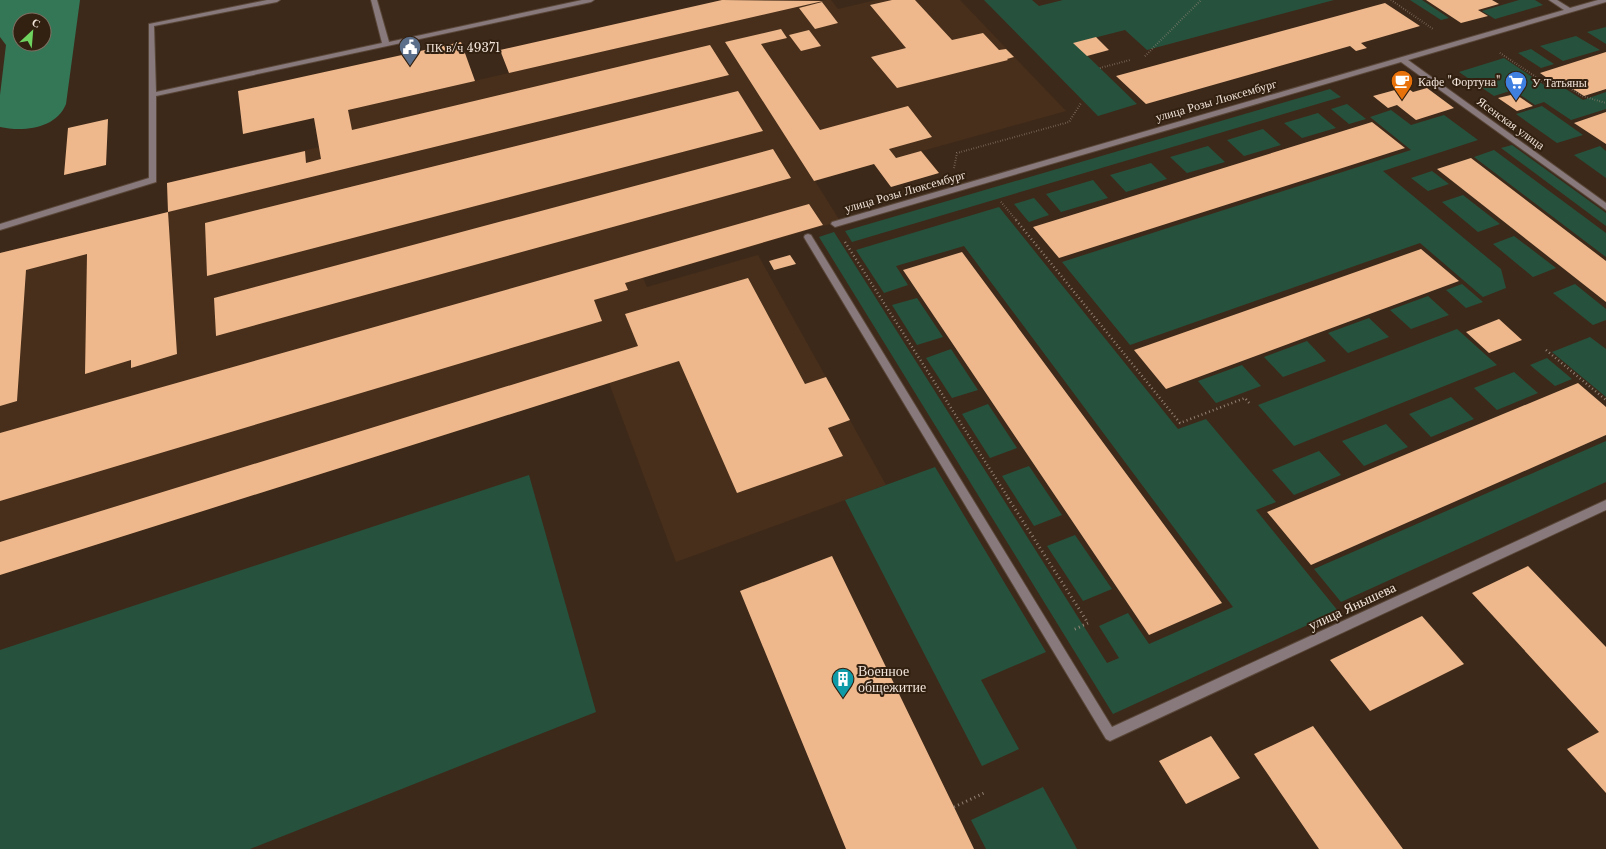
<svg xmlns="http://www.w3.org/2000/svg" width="1606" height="849" font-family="'Libre Baskerville',serif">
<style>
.built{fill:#482f1b}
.green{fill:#26523d}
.forest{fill:#347757;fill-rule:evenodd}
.building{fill:#eeb88c}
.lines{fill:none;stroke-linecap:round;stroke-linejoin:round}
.minor-casing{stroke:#5a4739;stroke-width:2}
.path-far2{stroke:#928275;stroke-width:2;stroke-dasharray:0.5 2;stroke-linecap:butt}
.path-far1{stroke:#928275;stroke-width:2.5;stroke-dasharray:1 3;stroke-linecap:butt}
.path{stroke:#928275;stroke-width:3;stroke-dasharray:1 3.5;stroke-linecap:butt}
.minor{fill:#87797c;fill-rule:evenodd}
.labels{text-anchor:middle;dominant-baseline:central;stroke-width:4;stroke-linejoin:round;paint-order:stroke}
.far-poi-label{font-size:12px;fill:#f1e4da;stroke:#322010;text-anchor:start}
.far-street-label{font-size:12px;fill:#f1e4da;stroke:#322010}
.street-label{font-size:14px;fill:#f1e4da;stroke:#322010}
.poi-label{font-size:14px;fill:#f1e4da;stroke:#322010;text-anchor:start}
</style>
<rect width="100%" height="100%" fill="#3d291a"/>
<path class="built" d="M826,0H831L838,9L876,0H960L1066,111L922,151L939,173L891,187L874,164L815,181L840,221L643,278L647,287L758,255L886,485L676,562L609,383L0,575V253L168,212L167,183L319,147L314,118Z"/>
<path class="green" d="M984,0H1032L1039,6L1063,0H1334L1147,50L1125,30L1074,43L1137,104L1098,116Z
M1410,0H1422L1449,18L1441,20Z
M1519,0H1535L1543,5L1495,19L1482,11Z
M1606,27V44L1587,32Z
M1576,36L1600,50L1563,61L1540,46Z
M1531,49L1554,64L1541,68L1518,53Z
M1504,58L1547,87L1558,84L1583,100L1606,92V109L1571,120L1544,102L1535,105L1513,90L1494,96L1459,72Z
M1330,89L1341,97L852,242L845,231Z
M1347,104L1366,119L1349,124L1331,109Z
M1542,106L1583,135L1557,143L1516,114Z
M1391,110L1411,125L1444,115L1478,140L1383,171L1501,269L1506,288L1483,297L1420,243L1130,345L1062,262L1411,150L1370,117Z
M1318,113L1336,128L1302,138L1284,123Z
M1263,129L1281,145L1244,156L1227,140Z
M1512,145L1606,213V226L1501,148Z
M1208,146L1225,162L1187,173L1170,157Z
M1600,146L1606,151V178L1574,155Z
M1494,150L1606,233V257L1474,157Z
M1151,163L1167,179L1126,192L1110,175Z
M1432,171L1449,184L1428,191L1411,178Z
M1093,180L1108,198L1061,212L1046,194Z
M1463,195L1500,224L1478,232L1442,202Z
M1034,198L1049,215L1029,222L1014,204Z
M999,207L1178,429L1206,419L1276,502L1256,510L1338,611L1113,714L819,237L834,232L1107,663L1119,658L1099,626L1128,613L1149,644L1233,607L964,246L896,266L908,285L884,293L856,250Z
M1514,236L1556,268L1533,277L1493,244Z
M1462,284L1483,302L1466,308L1446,290Z
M1575,284L1606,309V320L1593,325L1553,293Z
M1428,296L1449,315L1411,329L1390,310Z
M917,298L943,337L917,345L892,305Z
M1369,318L1389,337L1348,353L1328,333Z
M1457,329L1497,365L1294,446L1258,405Z
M1590,337L1606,349V397L1552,352Z
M1307,341L1326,361L1283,377L1264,357Z
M951,349L978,390L952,398L926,358Z
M1547,358L1572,379L1555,386L1530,365Z
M1242,365L1261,386L1216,403L1198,381Z
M1514,372L1538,393L1497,410L1474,388Z
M1451,397L1474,419L1431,437L1409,414Z
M988,404L1017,448L990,458L962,414Z
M1386,424L1408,447L1364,466L1342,441Z
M1606,441V482L1341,602L1314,569Z
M1319,451L1341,475L1294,495L1272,470Z
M1029,466L1062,515L1034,526L1002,476Z
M935,467L1046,652L981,680L1019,749L982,766L845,500Z
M529,475L596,712L250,849H0V650Z
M1075,535L1112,589L1083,601L1047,546Z
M1043,787L1077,849H986L971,820Z"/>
<path class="forest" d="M0,0H80L66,104C56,129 23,132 0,127V95L6,45L0,37ZM20,20H44V44H20Z"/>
<path class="building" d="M722,0L823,1L509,73L500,50Z
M892,0H915L952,40L983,33L999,50L1006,49L1014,57L1007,59L1008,60L897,88L871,57L906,48L870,5Z
M1426,0H1492L1499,4L1478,10L1488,16L1461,23Z
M822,2L838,23L815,29L799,8Z
M1385,3L1420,26L1361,43L1367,48L1356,51L1350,46L1146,104L1116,76Z
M781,29L787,38L761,44L820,130L908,106L932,137L889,149L896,158L921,151L939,173L891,187L874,164L814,181L725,42Z
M809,30L821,46L801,51L789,35Z
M1096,37L1109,50L1087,56L1073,43Z
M461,42L475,81L348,110L352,130L710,45L729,75L168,212L167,183L305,151L306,163L321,159L314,118L243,134L238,91Z
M1606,52V89L1584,96L1559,80L1553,82L1540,73Z
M1406,87L1413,92L1427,88L1454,108L1416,120L1397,105L1388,108L1373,96Z
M738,91L763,131L207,276L205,223Z
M1515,94L1533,106L1517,111L1498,98Z
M1606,112V144L1574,123Z
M108,119L106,165L64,175L68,128Z
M1372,122L1405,148L1059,258L1033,227Z
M773,149L791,178L216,336L214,298Z
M1471,158L1606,261V302L1437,169Z
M809,204L823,225L625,283L628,290L594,300L602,321L0,501V433Z
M168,212L177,354L131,368V360L85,374L87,254L26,270L17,401L0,406V253Z
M1421,249L1459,281L1166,389L1134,350Z
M962,252L1222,603L1149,635L903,270Z
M790,255L796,264L774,270L769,261Z
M748,278L805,384L826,377L850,420L828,428L843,456L737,493L679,361L0,575V542L638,346L625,314Z
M1499,319L1522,340L1489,353L1466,332Z
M1578,383L1606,407V435L1311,565L1267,512Z
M832,556L954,807L974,849H846L740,591Z
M1528,566L1606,647V793L1567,749L1599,732L1472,593Z
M1422,616L1464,664L1370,711L1330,660Z
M1313,726L1403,849H1319L1254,754Z
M1211,736L1240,778L1186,804L1159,761Z"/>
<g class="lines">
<g class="minor-casing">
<path id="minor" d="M267,0H280L277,2L154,26L156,92L382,43L371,0H377L389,42L582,0H594L591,2L156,96V182L0,230V224L149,178V24Z
M1549,0H1557L1570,8L1598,0H1606V2L1408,60L1606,203V210L1401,62L835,227L831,224L832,222L1564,10Z
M808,234L811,235L1112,727L1606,500V510L1110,741L1106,739L805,239L804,237L805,235Z"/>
</g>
<path class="path-far2" d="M1391,0L1433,29
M1500,53L1548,85L1559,81L1582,96L1606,103
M1145,56L1201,0
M1100,68L1130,60
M954,168L957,153L1069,122L1081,103
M1001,202L1017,221"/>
<path class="path-far1" d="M1016,220L1180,423L1245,398L1250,404
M845,242L1009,499
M1546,350L1606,400"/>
<path class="path" d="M1008,498L1088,623L1073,630
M954,807L984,793"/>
<use href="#minor" class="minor"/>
</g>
<defs>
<g id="civic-pin" transform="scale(1.15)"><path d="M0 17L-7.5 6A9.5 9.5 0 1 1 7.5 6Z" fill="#5c6f8a" stroke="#322010"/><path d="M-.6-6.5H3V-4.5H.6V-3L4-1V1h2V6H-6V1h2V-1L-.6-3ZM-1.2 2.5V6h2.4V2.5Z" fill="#fff"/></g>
<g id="cafe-pin" transform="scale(1.15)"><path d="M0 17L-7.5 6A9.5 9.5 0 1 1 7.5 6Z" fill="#e8710a" stroke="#322010"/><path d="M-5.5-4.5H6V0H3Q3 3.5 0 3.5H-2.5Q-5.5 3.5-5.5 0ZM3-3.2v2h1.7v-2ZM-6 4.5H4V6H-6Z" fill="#fff"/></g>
<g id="supermarket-pin" transform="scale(1.15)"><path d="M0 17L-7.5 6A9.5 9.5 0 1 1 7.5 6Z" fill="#3f7fe0" stroke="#322010"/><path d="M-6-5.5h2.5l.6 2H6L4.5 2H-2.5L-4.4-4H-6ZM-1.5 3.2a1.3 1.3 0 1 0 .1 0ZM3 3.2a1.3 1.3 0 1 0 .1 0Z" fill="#fff"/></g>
<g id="building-pin" transform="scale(1.15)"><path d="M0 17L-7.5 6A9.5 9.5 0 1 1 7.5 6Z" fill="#0f9aa8" stroke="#322010"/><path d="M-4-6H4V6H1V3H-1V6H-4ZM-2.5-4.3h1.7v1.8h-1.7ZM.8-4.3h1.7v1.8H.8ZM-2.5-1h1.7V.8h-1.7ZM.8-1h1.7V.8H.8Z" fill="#fff"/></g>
</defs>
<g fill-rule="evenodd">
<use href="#civic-pin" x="410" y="47"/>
<use href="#cafe-pin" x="1402" y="81"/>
<use href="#supermarket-pin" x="1516" y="82"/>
<use href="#building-pin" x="843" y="679"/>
</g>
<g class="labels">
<g class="far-poi-label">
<text x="426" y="47">ПК в/ч 49371</text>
<text x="1418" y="81">Кафе "Фортуна"</text>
<text x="1532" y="82">У Татьяны</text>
</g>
<g class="far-street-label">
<text transform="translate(1216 100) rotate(-16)">улица Розы Люксембург</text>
<text transform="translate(1511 123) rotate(36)">Ясенская улица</text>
<text transform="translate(905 191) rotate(-16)">улица Розы Люксембург</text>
</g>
<g class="street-label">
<text transform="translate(1352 606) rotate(-25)">улица Янышева</text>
</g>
<g class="poi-label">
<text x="858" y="671">Военное<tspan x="858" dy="16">общежитие</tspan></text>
</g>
</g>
<g transform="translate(32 32) rotate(26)"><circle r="19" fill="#322010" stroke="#7e6e61"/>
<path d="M0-3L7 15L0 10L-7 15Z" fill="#6fd35f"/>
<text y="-6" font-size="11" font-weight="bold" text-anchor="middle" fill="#f1e4da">С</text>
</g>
</svg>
